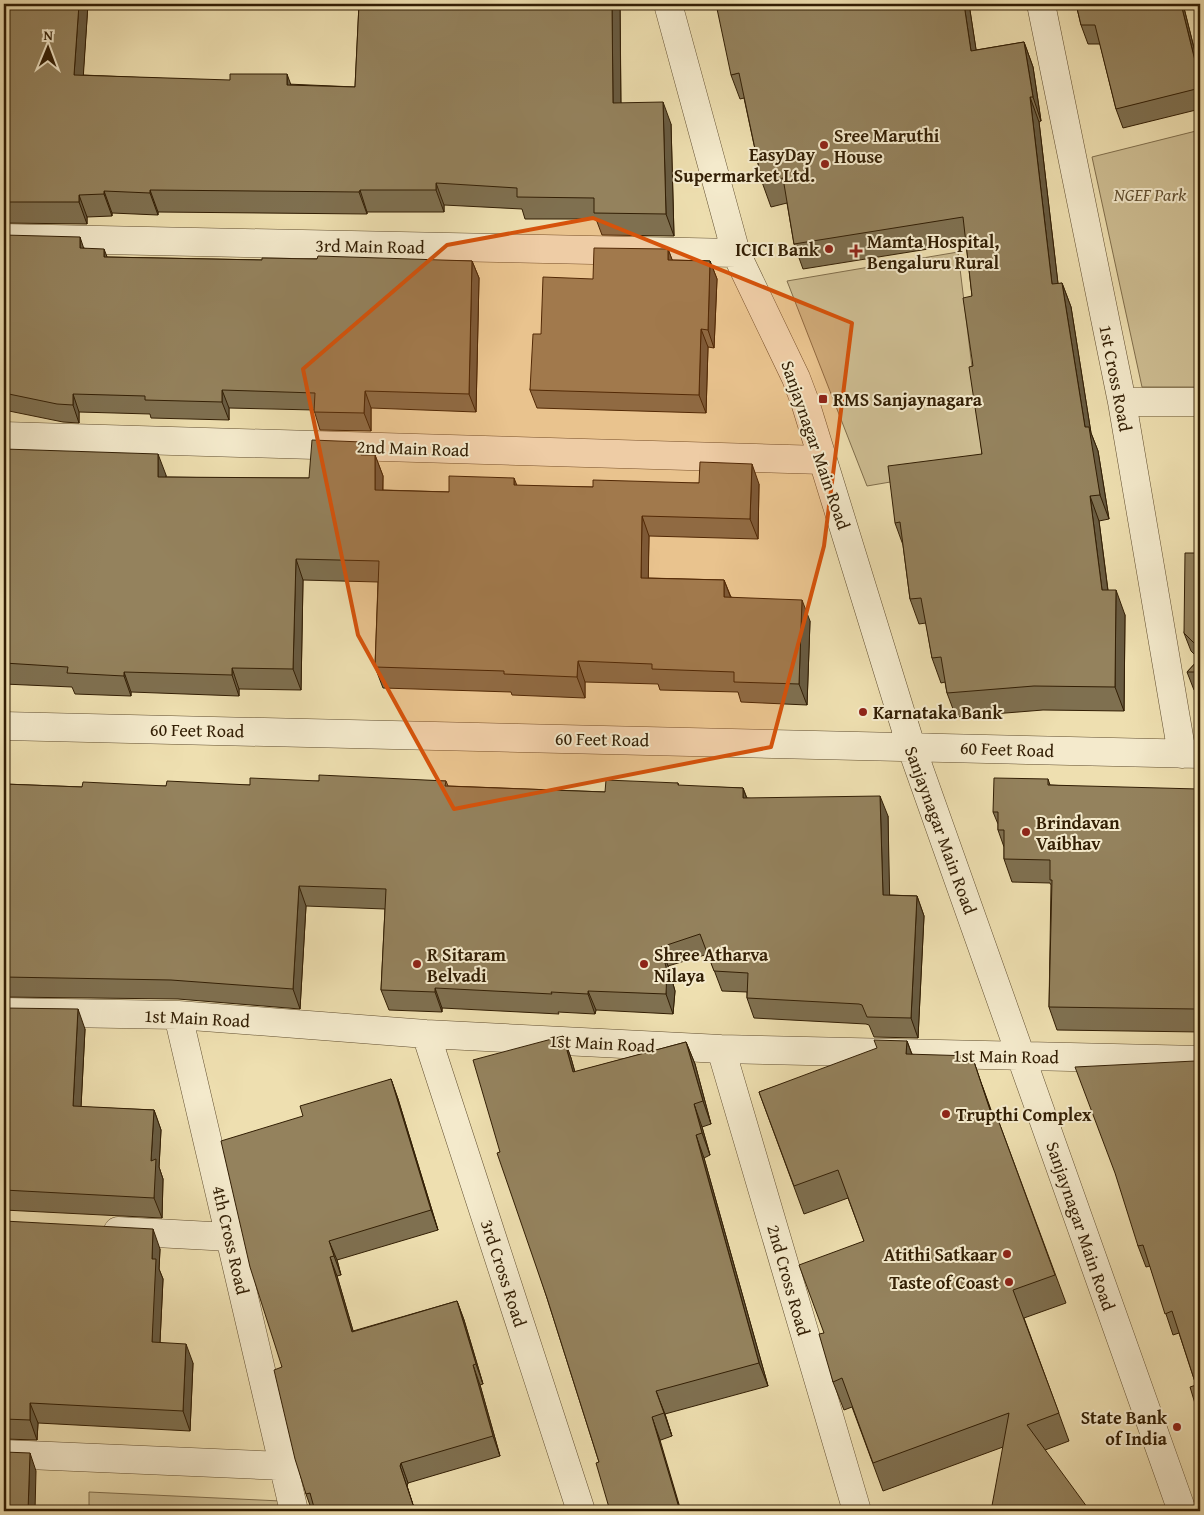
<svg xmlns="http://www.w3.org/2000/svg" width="1204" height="1515" font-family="'Gentium Book Plus',serif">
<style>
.green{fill:#cebe93;stroke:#806e4c}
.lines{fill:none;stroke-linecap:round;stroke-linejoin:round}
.minor-casing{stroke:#614e2f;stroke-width:29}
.minor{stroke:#f4eacc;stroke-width:28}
.wall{fill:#7f7050;stroke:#321e04}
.shaded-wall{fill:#685b41;stroke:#321e04}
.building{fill:#94825d;stroke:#321e04}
.marked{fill:#d6530b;fill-opacity:0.2;stroke:#d6530b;stroke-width:4;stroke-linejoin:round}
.poi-dot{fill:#8f2418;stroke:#f4eacc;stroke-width:2}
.labels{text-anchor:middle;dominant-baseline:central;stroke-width:4;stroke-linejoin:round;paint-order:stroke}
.poi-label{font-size:18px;font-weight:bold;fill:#321e04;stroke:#f4eacc;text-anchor:start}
.park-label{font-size:18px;font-style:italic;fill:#614e2f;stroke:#f4eacc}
.street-label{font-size:18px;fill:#321e04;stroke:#f4eacc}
</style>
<rect width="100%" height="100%" fill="#eedfb0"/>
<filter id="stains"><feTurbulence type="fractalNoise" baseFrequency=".004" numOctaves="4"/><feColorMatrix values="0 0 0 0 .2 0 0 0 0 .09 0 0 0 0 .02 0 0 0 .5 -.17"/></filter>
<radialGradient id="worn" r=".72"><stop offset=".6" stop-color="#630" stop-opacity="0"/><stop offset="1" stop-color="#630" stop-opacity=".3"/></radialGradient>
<path class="green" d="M1200,130V387H1142L1092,157Z
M958,252L984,466L867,486L787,281Z
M89,1492L281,1501L283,1511H89Z"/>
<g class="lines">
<g class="minor-casing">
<path id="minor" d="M668,4L736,253L796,378L805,402L911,746L1182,1511
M1041,4L1122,402L1182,754
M4,238L736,253
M1122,402H1200
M4,436L823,460
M4,726L1200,754
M4,1012L178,1015L426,1034L721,1049L1200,1060
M178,1015L294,1511
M426,1034L581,1511
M721,1049L857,1511
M118,1231L230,1237
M4,1454L283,1466"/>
</g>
<use href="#minor" class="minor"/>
</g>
<path class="wall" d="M4,4H88L83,75L355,87L359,4H620L621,103L671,124L674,236L602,235L596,219H525L522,209L444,205V212H367V214L158,212V215L112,213V216L87,217V224L4,223Z
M969,4L976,50L1024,42L1033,67L1041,121L1039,122L1058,284L1062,283L1071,307L1091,433L1098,451L1109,519L1099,521L1108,590L1125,615L1124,711L1043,710L956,717L947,693L945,682L941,683L932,658L926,623L919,624L910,599L903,545L895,523L982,454L973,366L972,296L966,243L803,269L794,244L787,203L771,207L762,182L744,98L740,99L731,75Z
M1076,4H1183L1200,72V109L1123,128L1116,109L1100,44H1088L1081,25Z
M4,235L84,248L107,257L262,260L317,259L472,261L479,278L476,412L371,408V431L320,430L314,410L229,408V420L151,418L150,414L79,412V423L63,422L4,410Z
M668,249L672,260L710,261L717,279L714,348L708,347L706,413L537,408L530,390L541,334L593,279Z
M4,449L166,475V477L227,478H309L367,455H375L383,476V490L449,492L517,486L593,487L699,483L759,484L758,539L649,536L648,578L724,580L731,597L810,621L807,705L741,702L738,692L660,690L658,684L585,682V698L512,695L511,692L383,688L375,667L378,582L303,580L301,690L239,689V696L131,692V696L75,694L72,687L4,684Z
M1200,553V690H1194L1187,672L1199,659L1191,651L1184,633Z
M1048,779L1050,785L1200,794V1032L1057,1030L1049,1007L1051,885L1050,883L1012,882L1004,859V847L998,830V824L993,812Z
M319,781H446L448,786L605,792L678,783L679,786L743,788L747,798L888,816L889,895L917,896L924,916L918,1038L874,1037L869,1025L866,1024L754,1018L747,998V992L722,991L708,954L668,966L675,991L673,1014L596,1010L595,1014L558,1012L559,1014L442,1008V1012L389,1010L381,990L385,909L306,906L300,1009L178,999L4,997V784L82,787L250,785Z
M4,1008L85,1029L81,1107L154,1110L161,1130L159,1167L163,1179L162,1218L4,1210Z
M563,1036L571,1058L575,1072L686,1042L695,1064L711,1124L702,1127L710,1155L704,1158L768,1386L665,1414L672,1436L599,1462L547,1298L500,1152Z
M907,1041L912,1054L982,1085L994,1118L997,1117L1066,1303L1024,1318L1069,1441L1045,1450L1003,1447L883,1491L852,1407L844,1410L833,1382L824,1333L864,1241L848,1198L804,1214L759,1092Z
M1195,1061L1197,1066L1196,1385L1179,1333L1173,1335L1150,1266L1146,1267L1138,1246Z
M391,1079L398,1099L438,1230L337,1260L341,1275L337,1276L353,1331L457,1301L464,1320L483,1384L480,1385L500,1456L408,1483L407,1486L415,1511H312L306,1494L282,1367L303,1116Z
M4,1221L160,1249L159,1269L163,1279L160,1342L193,1363L190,1431L38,1423L37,1440L4,1439Z"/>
<path class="shaded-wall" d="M79,4H88L82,96L74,75Z
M612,4H620L621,125L613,103Z
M964,4H969L980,75L971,51Z
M1181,4H1183L1200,72V81Z
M1024,42L1033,67L1041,121L1033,97Z
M287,74L295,96L287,85Z
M1030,97L1039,122L1061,309L1052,284Z
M663,102L671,124L674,236L666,214Z
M436,183L444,205V212L436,190Z
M150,190L158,212V215L150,193Z
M360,190L367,212V214L359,192Z
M104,191L112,213V216L104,194Z
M79,195L87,217V224L79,202Z
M80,237L86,255L80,248Z
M104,249L111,267L104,257Z
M668,249L675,267L668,260Z
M472,261L479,278L476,412L469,394Z
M710,261L717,279L714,348L708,330Z
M1062,283L1071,307L1091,433L1098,451L1109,519L1100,495L1085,427Z
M701,329L708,347L706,413L699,395Z
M222,390L229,408V420L222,402Z
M365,391L371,408V431L364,413Z
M73,394L79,412V423L73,405Z
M362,442L369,462L361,455Z
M158,454L166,475L165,497L158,477Z
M375,455L383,476L382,511L375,490Z
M752,464L759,484L758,539L750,519Z
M514,478L522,498L514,485Z
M1090,496L1099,521L1111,615L1102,590Z
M642,516L649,536L648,598L641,578Z
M296,559L303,580L301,690L293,669Z
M724,580L732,601L724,597Z
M1116,590L1125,615L1124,711L1115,687Z
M802,600L810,621L807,705L799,684Z
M578,661L585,682V698L577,677Z
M232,668L239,689V696L232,675Z
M124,672L131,692V696L124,676Z
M743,788L750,808L743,798Z
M1198,789L1200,794V912L1196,899Z
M880,796L888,816L890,914L883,895Z
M299,886L306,906L300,1009L293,989Z
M917,896L924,916L918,1038L911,1018Z
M661,947L668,966L675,991L673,1014L666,994Z
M435,988L442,1008V1012L435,992Z
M588,991L596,1010L595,1014L588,994Z
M1196,995L1200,1007V1022L1196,1009Z
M78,1009L85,1029L80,1126L73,1106Z
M563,1036L571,1058L581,1095L573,1072Z
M907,1041L917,1069L906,1054Z
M686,1042L695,1064L711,1124L703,1101Z
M972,1056L982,1085L1003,1147L993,1119Z
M391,1079L398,1099L438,1230L431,1210Z
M694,1104L702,1127L710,1155L702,1133Z
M154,1110L161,1130L159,1167L163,1179L162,1218L154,1198L151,1161Z
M696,1135L704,1158L768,1386L759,1363Z
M153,1229L160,1249L159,1269L163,1279L159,1362L152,1342V1259Z
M329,1241L337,1260L341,1275L334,1256Z
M330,1257L337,1276L359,1351L352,1332Z
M457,1301L464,1320L483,1384L476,1364Z
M186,1344L193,1363L190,1431L183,1411Z
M473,1365L480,1385L500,1456L493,1436Z
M656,1391L665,1414L672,1436L664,1413Z
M30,1403L38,1423L37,1440L30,1420Z
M652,1417L660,1440L681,1511H680Z
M30,1453L36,1471L35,1511H28Z
M401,1463L408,1483L407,1486L415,1511L400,1466Z"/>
<path class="building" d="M4,4H79L74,75L230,80V74H287V85L355,87L359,4H612L613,103L663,102L666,214L594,213V198L517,197V188L436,183V190H360L359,192L150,190V193L104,191V194L79,195V202H4Z
M716,4H964L971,51L1024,42L1033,97H1030L1052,284L1062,283L1085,427H1089L1100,495L1090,496L1102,590H1116L1115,687L1034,686L947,693L941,657L932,658L921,598L910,599L900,522L895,523L888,466L982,454L969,367L973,366L963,298L972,296L963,217L794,244L783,178L762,182L739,73L731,75Z
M1076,4H1181L1200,81V88L1116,109L1095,25H1081Z
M4,235L80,237V248L104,249V257L262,260V258L317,259L318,256L472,261L469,394L365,391L364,413L314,412L315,393L222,390V402L145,400V396L73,394V405L57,404L4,393Z
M594,248L668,249V260L710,261L708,330L701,329L699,395L530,390L533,334H541L543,277L593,279Z
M312,440L362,442L361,455H375V490L449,492V476L514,478V485L593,487V480L699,483L700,462L752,464L750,519L642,516L641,578L724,580V597L802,600L799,684L734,682V672L652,669V664L578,661L577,677L504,674V671L375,667L379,561L296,559L293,669L232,668V675L124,672V676L67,673L68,667L4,663V449L158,454V477L309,478Z
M1185,553H1200V649L1184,633Z
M1200,658V672H1187Z
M319,775L446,781L445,786L605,792L606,780L678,783V785L743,788V798L880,796L883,895L917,896L911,1018L867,1017L862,1005L859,1004L747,998L748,973L714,971L700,934L661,947L667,971L666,994L588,991V994L551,992L552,994L435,988V992L381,990L386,889L299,886L293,989L171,980L4,977V784L82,787L83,782L166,786L167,781L250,785V778L319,781Z
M994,778L1048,779V785L1198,789L1196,899H1200V995H1196V1009L1049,1007L1052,880H1050V860L1004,859V830H998V812H993Z
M4,1008L78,1009L73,1106L154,1110L151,1161L156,1159L154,1198L4,1190Z
M563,1036L573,1072L686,1042L703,1101L694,1104L702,1133L696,1135L759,1363L656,1391L664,1413L652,1417L680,1511H610L596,1463L599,1462L547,1298L497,1153L500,1152L473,1060Z
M874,1040L907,1041L906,1054L972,1056L993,1119L997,1117L1055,1275L1013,1290L1059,1413L1027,1425L1090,1511H991L1009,1413L873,1463L842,1378L833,1382L819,1334L824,1333L799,1265L864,1241L838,1170L794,1186L759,1092L877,1048Z
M1195,1061V1066H1200V1420L1190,1387L1196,1385L1172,1311L1165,1314L1143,1245L1138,1246L1115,1173L1075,1067Z
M391,1079L431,1210L329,1241L334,1256L330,1257L352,1332L457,1301L476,1364L473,1365L493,1436L401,1463L400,1466L415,1511H315L310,1493L306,1494L295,1459L274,1370L282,1367L250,1267L221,1141L303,1116L300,1106Z
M4,1221L153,1229L152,1259H156L152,1342L186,1344L183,1411L30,1403V1420L4,1419Z
M4,1452L30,1453L28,1511H4Z"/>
<path class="marked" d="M593,218L852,323L824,546L771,747L454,809L358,635L303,369L447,245Z"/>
<g class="poi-dot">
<circle cx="824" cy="145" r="5"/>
<circle cx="825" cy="164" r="5"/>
<circle cx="829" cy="249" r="5"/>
<path d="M853.5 243.5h5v5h5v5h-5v5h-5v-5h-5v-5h5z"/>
<rect x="818" y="394" width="10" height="10" rx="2.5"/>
<circle cx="863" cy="712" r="5"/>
<circle cx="1026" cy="832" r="5"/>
<circle cx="417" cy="964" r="5"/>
<circle cx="644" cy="964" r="5"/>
<circle cx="946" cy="1114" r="5"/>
<circle cx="1007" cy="1254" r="5"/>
<circle cx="1009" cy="1282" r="5"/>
<circle cx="1177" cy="1427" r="5"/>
</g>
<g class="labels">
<g class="poi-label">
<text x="834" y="135">Sree Maruthi<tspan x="834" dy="21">House</tspan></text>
<text x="815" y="154" text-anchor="end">EasyDay<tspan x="815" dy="21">Supermarket Ltd.</tspan></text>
<text x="867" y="241">Mamta Hospital,<tspan x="867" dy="21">Bengaluru Rural</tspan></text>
<text x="819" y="249" text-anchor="end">ICICI Bank</text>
<text x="833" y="399">RMS Sanjaynagara</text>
<text x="873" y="712">Karnataka Bank</text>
<text x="1036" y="822">Brindavan<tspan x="1036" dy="21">Vaibhav</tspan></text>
<text x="427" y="954">R Sitaram<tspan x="427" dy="21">Belvadi</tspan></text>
<text x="654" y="954">Shree Atharva<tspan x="654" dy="21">Nilaya</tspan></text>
<text x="956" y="1114">Trupthi Complex</text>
<text x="997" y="1254" text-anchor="end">Atithi Satkaar</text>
<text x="999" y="1282" text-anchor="end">Taste of Coast</text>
<text x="1167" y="1417" text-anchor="end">State Bank<tspan x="1167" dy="21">of India</tspan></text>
</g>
<g class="park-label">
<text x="1150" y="194">NGEF Park</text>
</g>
<g class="street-label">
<text transform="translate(370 246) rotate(1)">3rd Main Road</text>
<text transform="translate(1116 378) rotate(79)">1st Cross Road</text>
<text transform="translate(816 445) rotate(71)">Sanjaynagar Main Road</text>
<text transform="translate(413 448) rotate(2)">2nd Main Road</text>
<text transform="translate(197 730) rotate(1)">60 Feet Road</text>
<text transform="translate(602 739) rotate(1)">60 Feet Road</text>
<text transform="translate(1007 749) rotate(2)">60 Feet Road</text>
<text transform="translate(941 830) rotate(70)">Sanjaynagar Main Road</text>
<text transform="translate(197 1018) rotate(3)">1st Main Road</text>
<text transform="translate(602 1043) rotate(3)">1st Main Road</text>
<text transform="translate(1006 1056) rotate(1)">1st Main Road</text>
<text transform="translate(1081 1226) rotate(71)">Sanjaynagar Main Road</text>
<text transform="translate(231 1240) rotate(77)">4th Cross Road</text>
<text transform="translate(504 1273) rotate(72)">3rd Cross Road</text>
<text transform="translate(789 1280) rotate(74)">2nd Cross Road</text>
</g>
</g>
<rect width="1204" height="1515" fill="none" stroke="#eedfb0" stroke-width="20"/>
<rect x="5" y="5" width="1194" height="1505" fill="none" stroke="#321e04" stroke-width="2.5"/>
<rect x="10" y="10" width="1184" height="1495" fill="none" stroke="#321e04"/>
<g transform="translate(48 48) rotate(1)" stroke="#f4eacc" stroke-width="4" paint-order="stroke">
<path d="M0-4L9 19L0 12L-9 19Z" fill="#321e04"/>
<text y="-8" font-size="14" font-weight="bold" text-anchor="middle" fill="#321e04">N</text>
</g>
<rect width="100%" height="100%" filter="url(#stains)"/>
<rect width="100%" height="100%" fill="url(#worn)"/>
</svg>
